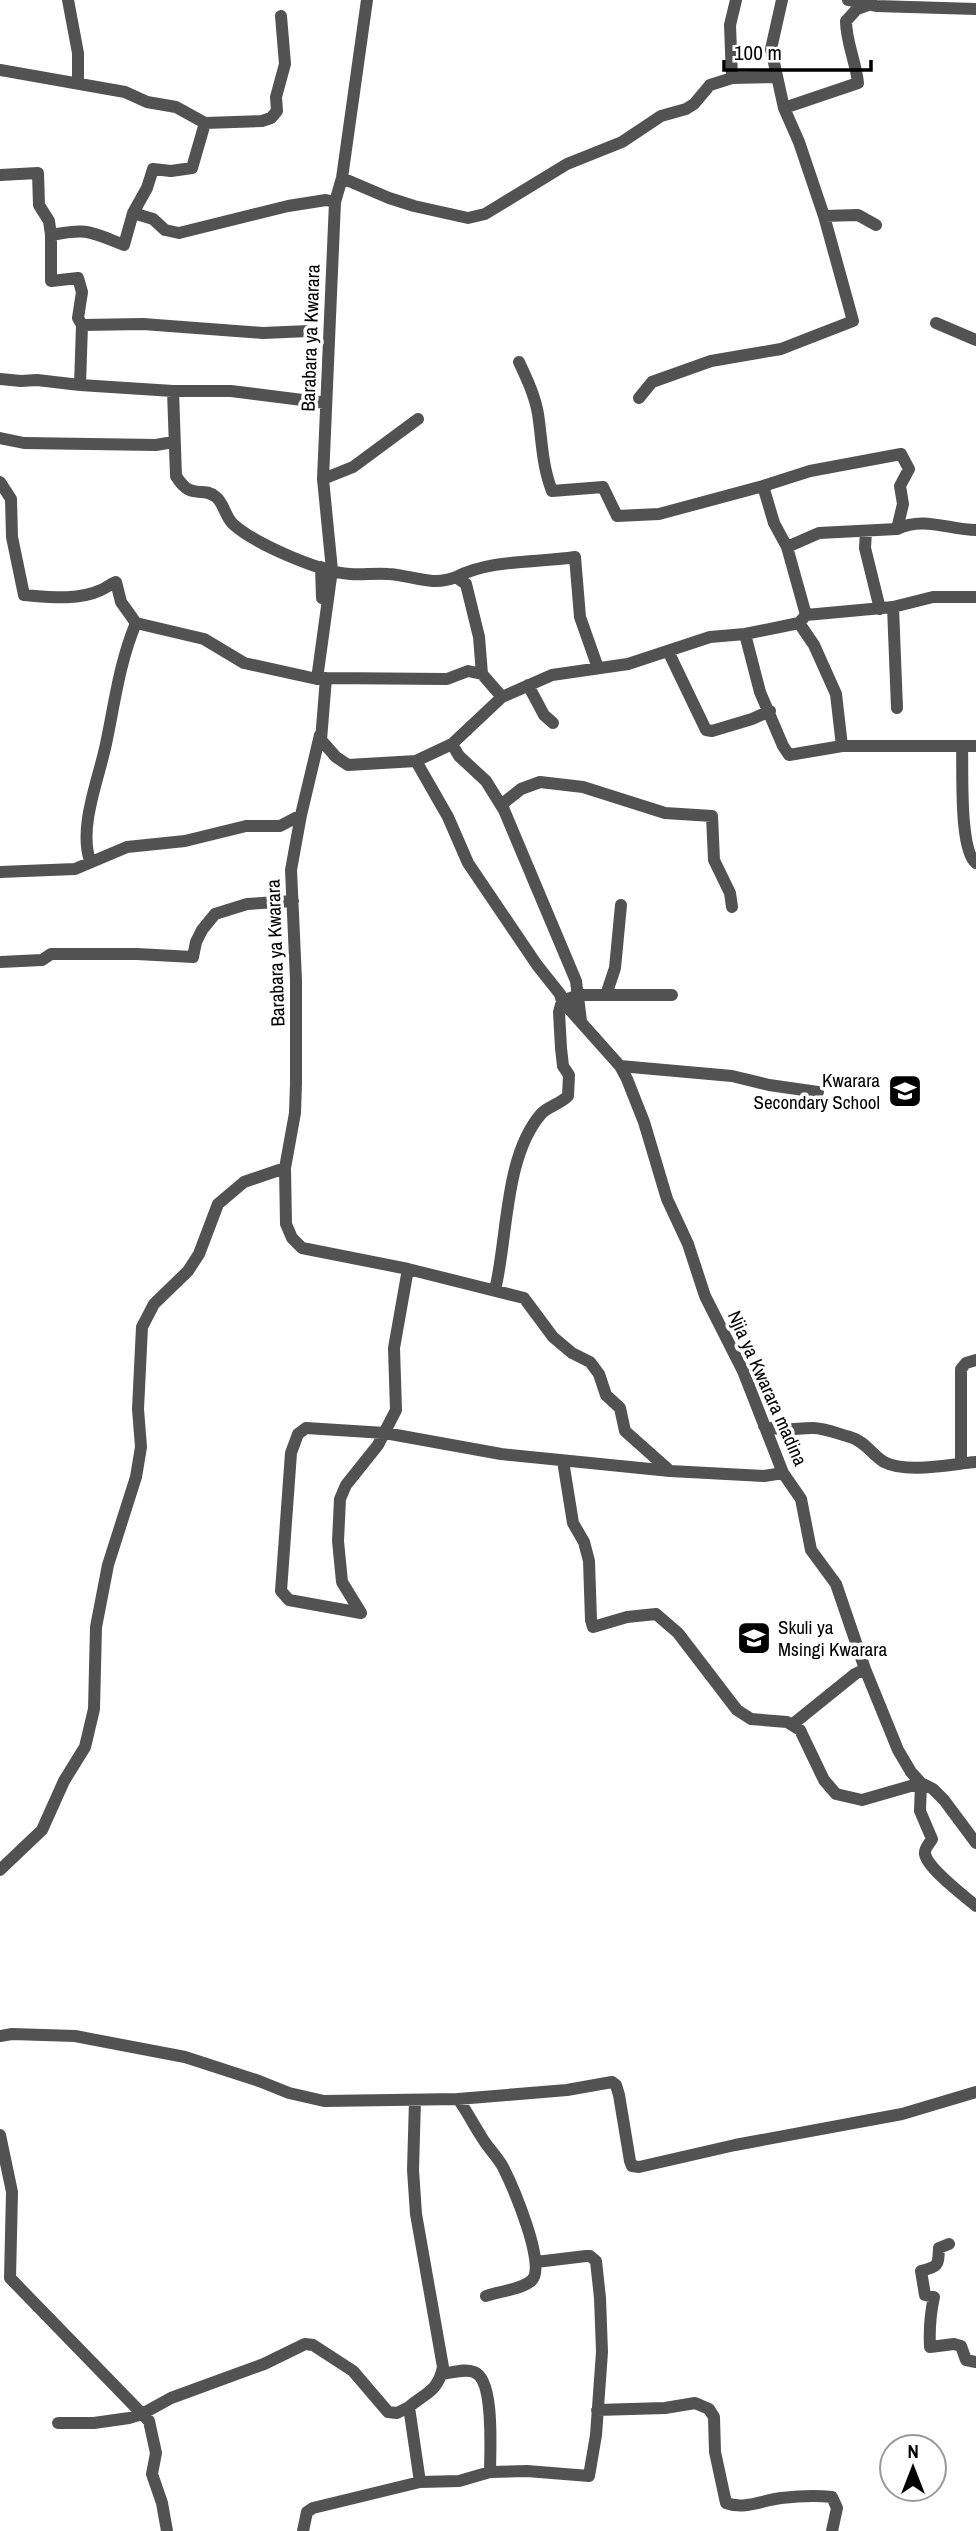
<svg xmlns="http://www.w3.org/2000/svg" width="976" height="2531" font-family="'Archivo Narrow',sans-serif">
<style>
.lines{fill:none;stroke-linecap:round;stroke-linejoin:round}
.street{stroke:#525252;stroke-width:12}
.labels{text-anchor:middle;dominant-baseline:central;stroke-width:7;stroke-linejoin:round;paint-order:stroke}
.street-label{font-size:19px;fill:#000;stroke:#fff}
.poi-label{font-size:19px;fill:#000;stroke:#fff;text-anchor:end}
</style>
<rect width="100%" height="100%" fill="#fff"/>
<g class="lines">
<path class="street" d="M68,0L78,53V83
M367,0L342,178L335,202L323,479L332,570L317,679L326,678L321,740L336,757L348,765L416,761L452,744L502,697L552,675L628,664L710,637L745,634L799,623L806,615L893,607L933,597H976
M848,0L876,6L976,9
M0,70L125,92L147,102L176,107L205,123L262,121L271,118L277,111L276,97L285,64L281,16
M732,78L730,25L736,0
M784,108L858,83C856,62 846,42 846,21L857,9L868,5
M0,175L38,173L39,205L49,221L51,235V281L78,278L82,292L78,318L82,325L80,385
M342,178L389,198L414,206L468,218L485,214L567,164L622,142L661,116L686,109L694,104L710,85L732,78L777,77
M133,213L153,219L165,230L179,233L288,206L326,200L335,202
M824,216L858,215L876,225
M51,235C88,228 89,231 124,245L133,213L147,188L153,169L171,171L192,168L205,123
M936,323L976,340
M82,325L143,324L263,333L309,331
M519,362C527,379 535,396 538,414C542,440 542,466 552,491L603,487L617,516L659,514L763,486L774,523L787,547L806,615
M0,379L21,381L37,380L80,385L173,391H231L326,403
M173,391L176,476C192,502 202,485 216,497C224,503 225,517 233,524C255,544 320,572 350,574C362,575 375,573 388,574C411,575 432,587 456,577L466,584L479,637L482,674L502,697
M639,398L652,382L711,361L781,349L853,321L824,216L799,142L784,108L771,49L782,0
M0,438L24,443L156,445L173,442
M323,479L353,467L418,419
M0,482L11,499L12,537L24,595C49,597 77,601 101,590C106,588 110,584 116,582L121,602L136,623L204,639L244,663L317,679
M763,486L810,471L901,454L909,469L900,486L903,504L897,529
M866,531L865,548L880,609
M787,547L819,533L897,529C924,516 949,530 976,530
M321,567L322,598
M456,577C492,559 535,563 575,557L580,617L598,668
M893,607L897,708
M799,623L814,645L836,694L842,746
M745,634L760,692L783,746L789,755L842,746H976
M668,651L706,730L712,731L752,719L770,711
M326,678L447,679L468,671L482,674
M528,685L544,715L553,723
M320,735L301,815L291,870L296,980V1083L295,1113L285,1168L286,1224L292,1238L302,1248L408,1269L524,1298L553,1337L572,1353L590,1362L599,1374L606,1395L620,1408L625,1431L670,1471
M452,744L459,756L486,781L504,810L576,981L581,1021
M962,746C963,770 959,850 976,863
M416,761L448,817L468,863L537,965L560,994L562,1001L620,1066L627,1079L644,1122L667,1199L688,1244L705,1296L743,1371L783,1473L801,1499L811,1550L836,1584L865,1669L898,1750L911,1772L921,1783L933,1789L944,1800L976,1843
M501,805L521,789L540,782L583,787L665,813L712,816L714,860L730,893L732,907
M90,861C78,825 100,777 107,739C115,700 120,661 136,623
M0,872L75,869L127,847L185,841L246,826H280L301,815
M0,962L42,960L51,954H137L193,957L196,942L202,930L215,914L247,904L293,901
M606,995L615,968L621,905
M620,1066L732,1076L769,1085L818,1092
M495,1290C508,1237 504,1157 541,1114C547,1107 560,1104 568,1096L569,1075L563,1066L561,1048L559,1012L562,1001L579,995H672
M764,1426C784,1432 794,1428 813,1428C824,1428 839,1434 850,1437C865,1441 872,1455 884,1462C907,1474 951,1464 976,1462
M563,1461L573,1523L584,1542L589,1561L591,1620L593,1627L627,1617L656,1614L678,1633L737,1710L751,1719L787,1722L800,1730L824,1780L836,1794L862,1800L921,1783L920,1811L932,1839C930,1843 924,1848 925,1854C928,1869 963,1895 976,1906
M961,1463V1369L966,1363L976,1360
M361,1613L289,1600L281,1591L291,1453L298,1434L306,1428L385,1433L501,1454L670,1471L764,1476L783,1473
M361,1613L342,1582L338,1541L340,1499L346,1485L378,1445L396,1410L394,1348L408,1269
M793,1724L855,1674L865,1669
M0,1870L42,1830L64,1781L85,1747L94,1709L96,1627L108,1565L136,1477L141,1447L138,1409L142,1327L154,1304L188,1271L199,1254L218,1204L244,1182L285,1168
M0,2036L12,2034L75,2036L185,2057L259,2081L289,2093L324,2101L458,2099L567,2090L612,2082L616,2085L619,2095L630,2161L632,2166L639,2167L735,2145L902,2114L976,2092
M458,2099C467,2111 473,2124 481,2136C487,2147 497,2156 503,2167C512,2185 547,2265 532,2280C522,2290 499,2291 486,2296
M415,2100L413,2170L416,2214L443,2367C438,2392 425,2393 409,2407L420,2482
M0,2135L12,2192L10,2278L149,2421L156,2453L152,2474L162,2503L167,2531
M949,2244L939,2248C938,2266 939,2266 921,2271L925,2295L934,2297C930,2315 929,2328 930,2347L954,2344L961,2346L966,2360L976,2362
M442,2374C452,2373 464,2368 474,2372C495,2379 490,2452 490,2472
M597,2410L665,2408L695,2403L709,2409L714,2417L715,2452L726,2503C745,2510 763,2500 781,2498C798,2496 815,2495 832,2497L837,2508L832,2531
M58,2423H94L129,2418L142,2414L171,2398L264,2364L305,2344L313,2345L353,2371L388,2412L397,2413L409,2407
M303,2531L307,2512L313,2508L420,2482L459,2481L490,2472L527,2471L589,2476L596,2435L602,2352L600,2298L596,2261L590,2256H586L536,2262"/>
</g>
<defs>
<g id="school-square" transform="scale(1.75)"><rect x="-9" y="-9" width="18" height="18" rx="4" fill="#000" stroke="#fff"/><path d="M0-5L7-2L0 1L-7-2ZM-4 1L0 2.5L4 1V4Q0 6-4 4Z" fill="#fff"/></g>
</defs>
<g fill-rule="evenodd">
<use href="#school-square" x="905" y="1091"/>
<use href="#school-square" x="754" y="1638"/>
</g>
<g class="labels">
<g class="street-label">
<text transform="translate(310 338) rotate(-88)">Barabara ya Kwarara</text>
<text transform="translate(275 953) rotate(-92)">Barabara ya Kwarara</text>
<text transform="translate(768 1388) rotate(66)">Njia ya Kwarara madina</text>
</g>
<g class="poi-label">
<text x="880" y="1080">Kwarara<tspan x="880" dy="22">Secondary School</tspan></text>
<text x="778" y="1627" text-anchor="start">Skuli ya<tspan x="778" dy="22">Msingi Kwarara</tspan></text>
</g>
</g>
<g transform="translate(913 2468)"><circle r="33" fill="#ffffff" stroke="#999999" stroke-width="2"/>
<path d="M0-5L12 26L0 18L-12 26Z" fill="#000000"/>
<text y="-10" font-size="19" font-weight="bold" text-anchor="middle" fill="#000000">N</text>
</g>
<path d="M724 60v10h147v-10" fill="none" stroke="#000000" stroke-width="3.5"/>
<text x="734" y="60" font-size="21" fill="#000000" stroke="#ffffff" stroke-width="5" paint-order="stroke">100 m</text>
</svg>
